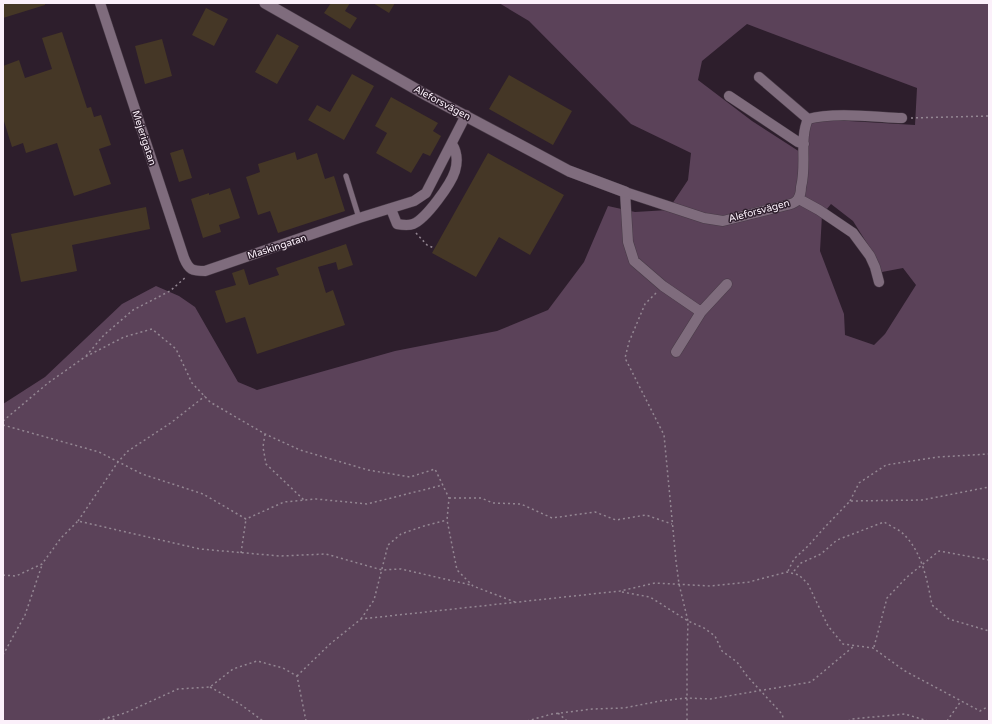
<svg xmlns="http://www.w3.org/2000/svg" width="992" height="724" font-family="'Varela Round',sans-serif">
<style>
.green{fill:#5b4259;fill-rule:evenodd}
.building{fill:#453726}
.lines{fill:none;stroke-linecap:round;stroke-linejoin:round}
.service-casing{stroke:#483b47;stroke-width:6}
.minor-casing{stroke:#483b47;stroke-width:11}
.tertiary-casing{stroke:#483b47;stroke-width:12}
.path{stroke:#948793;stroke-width:1.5;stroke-dasharray:2 3;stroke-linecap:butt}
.service{stroke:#7f6c7d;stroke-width:5}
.minor{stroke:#7f6c7d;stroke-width:10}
.tertiary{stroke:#7f6c7d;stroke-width:11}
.path-bridge{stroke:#948793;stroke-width:1.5;stroke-dasharray:2 3;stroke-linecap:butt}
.labels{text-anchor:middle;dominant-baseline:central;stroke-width:3;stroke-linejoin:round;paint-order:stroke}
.street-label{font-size:10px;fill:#fbf0fa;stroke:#2d1e2c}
</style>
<rect width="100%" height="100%" fill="#2d1e2c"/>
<path class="green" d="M499,3H989V721H3V404L45,377L122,304L156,286L179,296L195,307L238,382L257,390L395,351L497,331L548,310L584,262L608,206L635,212L668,210L688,180L691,153L631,124L529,21ZM747,24L917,88L915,125L816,119L801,127L800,152L752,121L698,80L702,61ZM831,204L853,221L875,256L882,272L903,268L916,285L885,334L874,345L845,335L844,314L820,251L822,215Z"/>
<path class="building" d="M3,3H45V5L3,18Z
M331,3H350L345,11L357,18L350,29L324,13Z
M373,3H395L389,13Z
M206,8L228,19L214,46L192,35Z
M62,32L87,108L91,107L94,117L101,115L111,145L99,149L111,184L74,196L57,143L26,153L23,143L12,147L3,118V66L19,60L25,78L52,69L42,38Z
M277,34L299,46L277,84L255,72Z
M162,39L172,76L145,84L135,46Z
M352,74L374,86L344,140L308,120L317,105L330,112Z
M509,75L572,111L553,145L489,109Z
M391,97L438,123L433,131L441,136L430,156L423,153L411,173L376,153L387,133L375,126Z
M183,149L192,178L179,182L170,153Z
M295,152L297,160L317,153L325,179L334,176L345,211L278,233L270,211L258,215L246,177L260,172L258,164Z
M488,153L564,195L530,255L499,237L476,277L432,253Z
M230,188L240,218L219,225L221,232L203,238L191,199L209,193V195Z
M146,207L150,229L72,245L77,271L21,282L11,234Z
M346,244L353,265L338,270L336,262L318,267L326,293L333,290L345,325L257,354L245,317L226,323L215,291L236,285L232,273L244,269L249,285L279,275L276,268Z"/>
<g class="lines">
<g class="service-casing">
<path id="service" d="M346,176L359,218"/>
</g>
<g class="minor-casing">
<path id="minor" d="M100,3L184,258C189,270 192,271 205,271L359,218L414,201L426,193L466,115
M729,96L798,142L804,144
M808,119C834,112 875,117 902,118
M799,199L819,210L853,233L870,256L875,267L879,282
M391,209L397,224C402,225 408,226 413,224C426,219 451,184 455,171C458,161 457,152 452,144
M701,312L663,286L634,261L628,242L625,192L704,218L723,221L787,205C791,204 796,203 798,199C800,196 801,191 801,187C807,165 799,139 808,119L759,77
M676,352L701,312L727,284"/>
</g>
<g class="tertiary-casing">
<path id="tertiary" d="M265,3L428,96L569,171L625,192"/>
</g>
<path class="path" d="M911,118L989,116
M416,233L427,245L434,248
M656,293L645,304L629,342L625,358L664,435L676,561L679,584L688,621L687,657V721
M86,356L104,335L133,310L170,291L186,277
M3,421L48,383L85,357L124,337L152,329L176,349L192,383L210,402L265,434L300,450L368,470L410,477L435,469L449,498L447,520L457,570L473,586L515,602
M3,425L99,452L142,474L203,494L246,519L284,502L316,499L367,504L443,485
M265,434L263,447L266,464L304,500
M449,498H481L493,503L521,504L552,518L595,512L616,520L646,515L672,524
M850,501L859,483L886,465L938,457L989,454
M78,521L118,462L128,451L172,422L205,396
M241,553L246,519
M788,571L794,559L808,546L825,527L850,501L922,500L989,487
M3,575L16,576L42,564L61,538L78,521L200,549L280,556L326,554L382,570L401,569L471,585
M622,592L650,597L688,621L704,628L715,636L722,651L737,662L747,676L782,714L784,721
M361,619L374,600L388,545L401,534L424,526L447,520
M874,647L887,598L907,577L939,551L989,560
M3,655L25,615L42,565
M297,676L330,644L361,619L620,591L655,583L710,586L749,582L787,572L799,575L808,584L828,626L843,644L873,648L905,671L980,711L989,706
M210,687L240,704L263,721
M558,713L567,721
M108,717L118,721
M98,721L125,713L178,689L210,687L233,669L257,661L283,668L297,676L306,721
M527,721L552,714L592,709L624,708L660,701L687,698L710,699L811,682L854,646
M848,721L852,719L905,714L928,721
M947,721L961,701"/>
<use href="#service" class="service"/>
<use href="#minor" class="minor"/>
<use href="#tertiary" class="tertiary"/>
<path class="path-bridge" d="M794,571L801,563L821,554L837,540L884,522C889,525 895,528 900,531C922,549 927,580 932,605L949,619L989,631"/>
</g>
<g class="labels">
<g class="street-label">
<text transform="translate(442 103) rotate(28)">Aleforsvägen</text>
<text transform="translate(144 138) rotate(72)">Mejerigatan</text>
<text transform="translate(759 211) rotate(-15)">Aleforsvägen</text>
<text transform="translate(277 247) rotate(-18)">Maskingatan</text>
</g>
</g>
<rect width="992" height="724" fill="none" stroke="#fbf0fa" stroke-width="8"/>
</svg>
